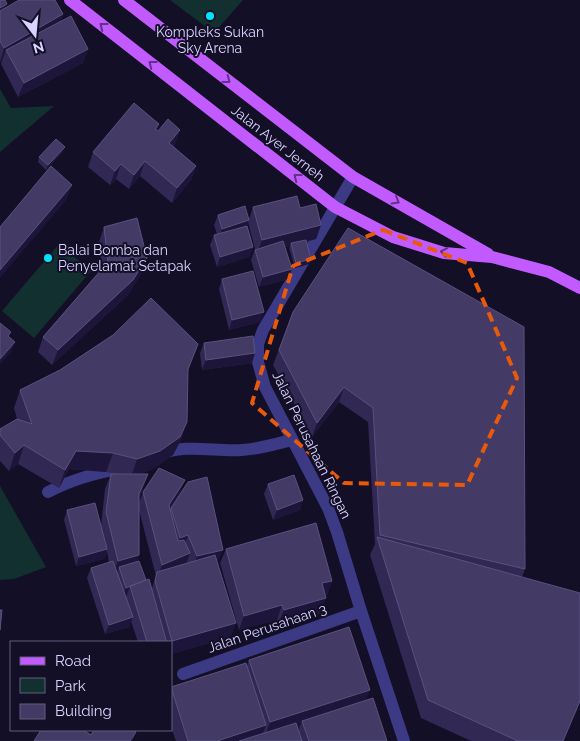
<svg xmlns="http://www.w3.org/2000/svg" width="580" height="741" font-family="Raleway,sans-serif">
<style>
.green{fill:#12302f}
.lines{fill:none;stroke-linecap:round;stroke-linejoin:round}
.minor{stroke:#3d3a85;stroke-width:12}
.major{stroke:#c25bff;stroke-width:12}
.wall{fill:#312854;fill-rule:evenodd}
.shaded-wall{fill:#1d163a}
.building{fill:#433a66;stroke:#5a527e}
.oneway{stroke:#623188}
.marked{fill:none;stroke:#e8590c;stroke-width:4;stroke-dasharray:10 6;stroke-linejoin:round}
.poi-dot{fill:#00e5ff;stroke:#130f26;stroke-width:2}
.labels{text-anchor:middle;dominant-baseline:central;stroke-width:4;stroke-linejoin:round;paint-order:stroke}
.poi-label{font-size:14px;fill:#d9d4ff;stroke:#130f26}
.street-label{font-size:14px;fill:#d9d4ff;stroke:#130f26}
</style>
<rect width="100%" height="100%" fill="#130f26"/>
<path class="green" d="M170,0H243L214,33Z
M0,89L11,108L54,106L0,152Z
M59,244L91,271L34,338L2,311Z
M0,486L46,567L14,579L0,580Z"/>
<g class="lines">
<path class="minor" d="M353,177L263,330L258,344V362L265,387L328,508L337,532L361,611L404,741
M159,455C185,443 215,452 242,450C259,449 276,444 292,440
M48,492C73,479 94,474 121,468
M183,674L361,611"/>
<path class="major" d="M70,0L335,207L393,237L444,253L492,257L549,272L580,288
M124,0L353,177L488,254"/>
</g>
<path class="wall" d="M0,0L5,8L63,14L61,21L88,49L83,63L18,97L1,64L2,61L0,62Z
M159,124L157,130L175,145L173,147L196,166L191,180L172,203L140,176L129,189L116,179L110,185L88,167L93,152Z
M63,152L46,170L38,162L39,157Z
M253,207L300,208L321,225L316,239L306,242L309,264L295,268L289,248L290,246L285,247L288,279L259,287L251,260L255,249L248,222L247,226L253,247L249,257L217,267L210,245L214,235L217,234L214,225L218,215L249,219Z
M104,227L147,258L142,272L128,295L52,365L38,352L43,337L102,269L99,242Z
M222,279L264,312L260,322L229,330L219,289Z
M293,312L525,569L522,577L564,741H471L421,718L370,555L375,544L368,422L339,402L312,437L273,365Z
M204,343L252,363L202,370L200,353Z
M198,344L188,371L181,440L173,455L153,469L139,474L143,489L139,498V503L143,492L185,480L179,494L170,509V510L171,508L218,563L231,637L171,654V642H138L131,621L129,627L105,634L87,578L91,568L109,563L107,551L104,559L76,566L64,520L67,510L101,525L105,489L111,474H118L106,472L69,469L59,488L18,464L9,471L0,461V429L17,419L14,408L20,390ZM139,510L156,576L152,588L146,580L137,561Z
M268,484L303,500L300,510L273,520L264,494Z
M226,549L332,581L327,595H326L321,613L278,624L277,620L239,630L220,563Z
M249,660L366,700L387,741H176L171,727V687L247,666Z"/>
<path class="shaded-wall" d="M7,4L3,14L0,16V8Z
M63,14L58,28L6,50L2,61L0,62L4,48Z
M88,49L83,63L18,97L24,83Z
M180,130L175,145L164,158L169,143Z
M65,147L63,152L46,170L48,165Z
M145,161L140,176L129,189L134,175Z
M121,164L116,179L110,185L115,171Z
M196,166L191,180L172,203L177,188Z
M72,185L67,199L0,278V270Z
M249,220L246,230L218,239L222,229Z
M321,225L316,239L292,245L291,243L290,246L257,254L262,240Z
M253,247L249,257L217,267L220,257Z
M147,258L142,272L128,295L52,365L58,350Z
M311,259L309,264L295,268L296,263Z
M292,269L288,279L259,287L263,277Z
M264,312L260,322L229,330L232,320Z
M15,342L11,352L0,365V359Z
M255,353L252,363L202,370L206,360Z
M344,387L339,402L312,437L317,423Z
M187,422L181,440L173,455L153,469L131,477L137,459Z
M24,445L18,464L9,471L15,453Z
M76,451L113,453L106,472L69,469L59,488L65,470Z
M148,474L143,489L133,508L139,494Z
M185,480L179,494L164,519L169,505Z
M303,500L300,510L273,520L277,510Z
M188,535L183,549L175,553L180,538Z
M107,549L104,559L76,566L79,557Z
M223,550L217,564L192,571L197,556Z
M190,553L185,568L157,579L162,565Z
M139,555L134,570L119,567L117,574L112,576L118,561Z
M332,581L327,595L317,598L322,583Z
M130,587L126,597L122,598L126,588Z
M326,598L321,613L278,624L284,610Z
M282,605L277,620L239,630L244,616Z
M133,617L129,627L105,634L109,625Z
M236,623L231,637L171,654L172,641Z
M370,690L363,708L302,721L299,729L263,741L270,722Z
M580,701V703L564,741H563Z
M266,725L260,741H217Z
M136,732L133,741H130Z"/>
<path class="building" d="M0,0H5L7,4L0,8Z
M19,0H55L63,14L4,48L0,41V11Z
M71,16L88,49L24,83L6,50Z
M134,103L159,124L155,129L158,131L168,119L180,130L169,143L196,166L177,188L145,161L134,175L121,164L115,171L93,152Z
M56,139L65,147L48,165L39,157Z
M51,166L72,185L0,270V227Z
M297,196L300,208L316,204L321,225L262,240L253,207Z
M245,206L249,220L222,229L218,215Z
M137,218L147,258L133,280L58,350L43,337L108,262L104,227Z
M247,226L253,247L220,257L214,235Z
M348,228L524,327L525,569L380,535L373,408L344,387L317,423L279,350L293,312Z
M306,240L311,259L296,263L291,243Z
M283,241L292,269L263,277L255,250Z
M253,271L264,312L232,320L222,279Z
M151,298L198,344L188,369L187,422L180,437L160,451L137,459L113,453L76,451L65,470L24,445L15,453L0,435V429L17,419L32,424L20,390L60,370L113,335Z
M0,323L11,332L8,336L15,342L0,359Z
M253,336L255,353L206,360L204,343Z
M159,468L185,480L169,505L178,541L184,540L190,553L162,565L143,492Z
M111,474H148L139,494V555L118,561L106,512Z
M294,475L303,500L277,510L268,484Z
M207,477L223,550L197,556L188,535L180,538L171,508L188,482Z
M95,503L107,549L79,557L67,510Z
M316,523L332,581L322,583L326,598L284,610L282,605L244,616L226,549Z
M377,537L580,593V701L563,741H518L428,700Z
M215,555L236,623L172,641L155,581L157,572Z
M113,561L133,617L109,625L91,568Z
M139,561L146,580L126,588L119,567Z
M149,579L166,640L168,642H147L130,586Z
M0,610H2L0,630Z
M349,627L370,690L270,722L249,660Z
M246,663L266,725L217,741H188L171,687Z
M373,698L387,741H309L302,721Z
M296,723L302,741H239Z
M41,730H83L91,735L94,730H134L136,732L130,741H34Z"/>
<defs><path id="oneway-chevron" d="M-2-3.5L2.5 0L-2 3.5" fill="none" stroke-width="1.6" stroke-linecap="round" stroke-linejoin="round" transform="scale(1.25)"/></defs>
<g class="oneway">
<use href="#oneway-chevron" transform="translate(103 26) rotate(-142)"/>
<use href="#oneway-chevron" transform="translate(152 64) rotate(-142)"/>
<use href="#oneway-chevron" transform="translate(227 80) rotate(37)"/>
<use href="#oneway-chevron" transform="translate(297 177) rotate(-142)"/>
<use href="#oneway-chevron" transform="translate(396 201) rotate(30)"/>
<use href="#oneway-chevron" transform="translate(444 252) rotate(-169)"/>
</g>
<path class="marked" d="M383,230L467,263L517,378L467,485L344,483L252,403L293,266Z"/>
<g class="poi-dot">
<circle cx="210" cy="16" r="5"/>
<circle cx="48" cy="258" r="5"/>
</g>
<g class="labels">
<g class="poi-label">
<text x="210" y="32">Kompleks Sukan<tspan x="210" dy="16">Sky Arena</tspan></text>
<text x="58" y="250" text-anchor="start">Balai Bomba dan<tspan x="58" dy="16">Penyelamat Setapak</tspan></text>
</g>
<g class="street-label">
<text transform="translate(278 143) rotate(38)">Jalan Ayer Jerneh</text>
<text transform="translate(312 445) rotate(64)">Jalan Perusahaan Ringan</text>
<text transform="translate(267 628) rotate(-19)">Jalan Perusahaan 3</text>
</g>
</g>
<rect x="10" y="641" width="162" height="90" fill="#130f26" stroke="#625e7d"/>
<rect x="20" y="657" width="25" height="8" fill="#c25bff" stroke="#625e7d"/>
<text x="55" y="666" font-size="15" fill="#d9d4ff">Road</text>
<rect x="20" y="678" width="25" height="15" fill="#12302f" stroke="#625e7d"/>
<text x="55" y="691" font-size="15" fill="#d9d4ff">Park</text>
<rect x="20" y="704" width="25" height="15" fill="#433a66" stroke="#625e7d"/>
<text x="55" y="716" font-size="15" fill="#d9d4ff">Building</text>
<g transform="translate(35 35) rotate(164)" stroke="#130f26" stroke-width="4" paint-order="stroke">
<path d="M0-4L9 19L0 12L-9 19Z" fill="#d9d4ff"/>
<text y="-8" font-size="14" font-weight="bold" text-anchor="middle" fill="#d9d4ff">N</text>
</g>
</svg>
